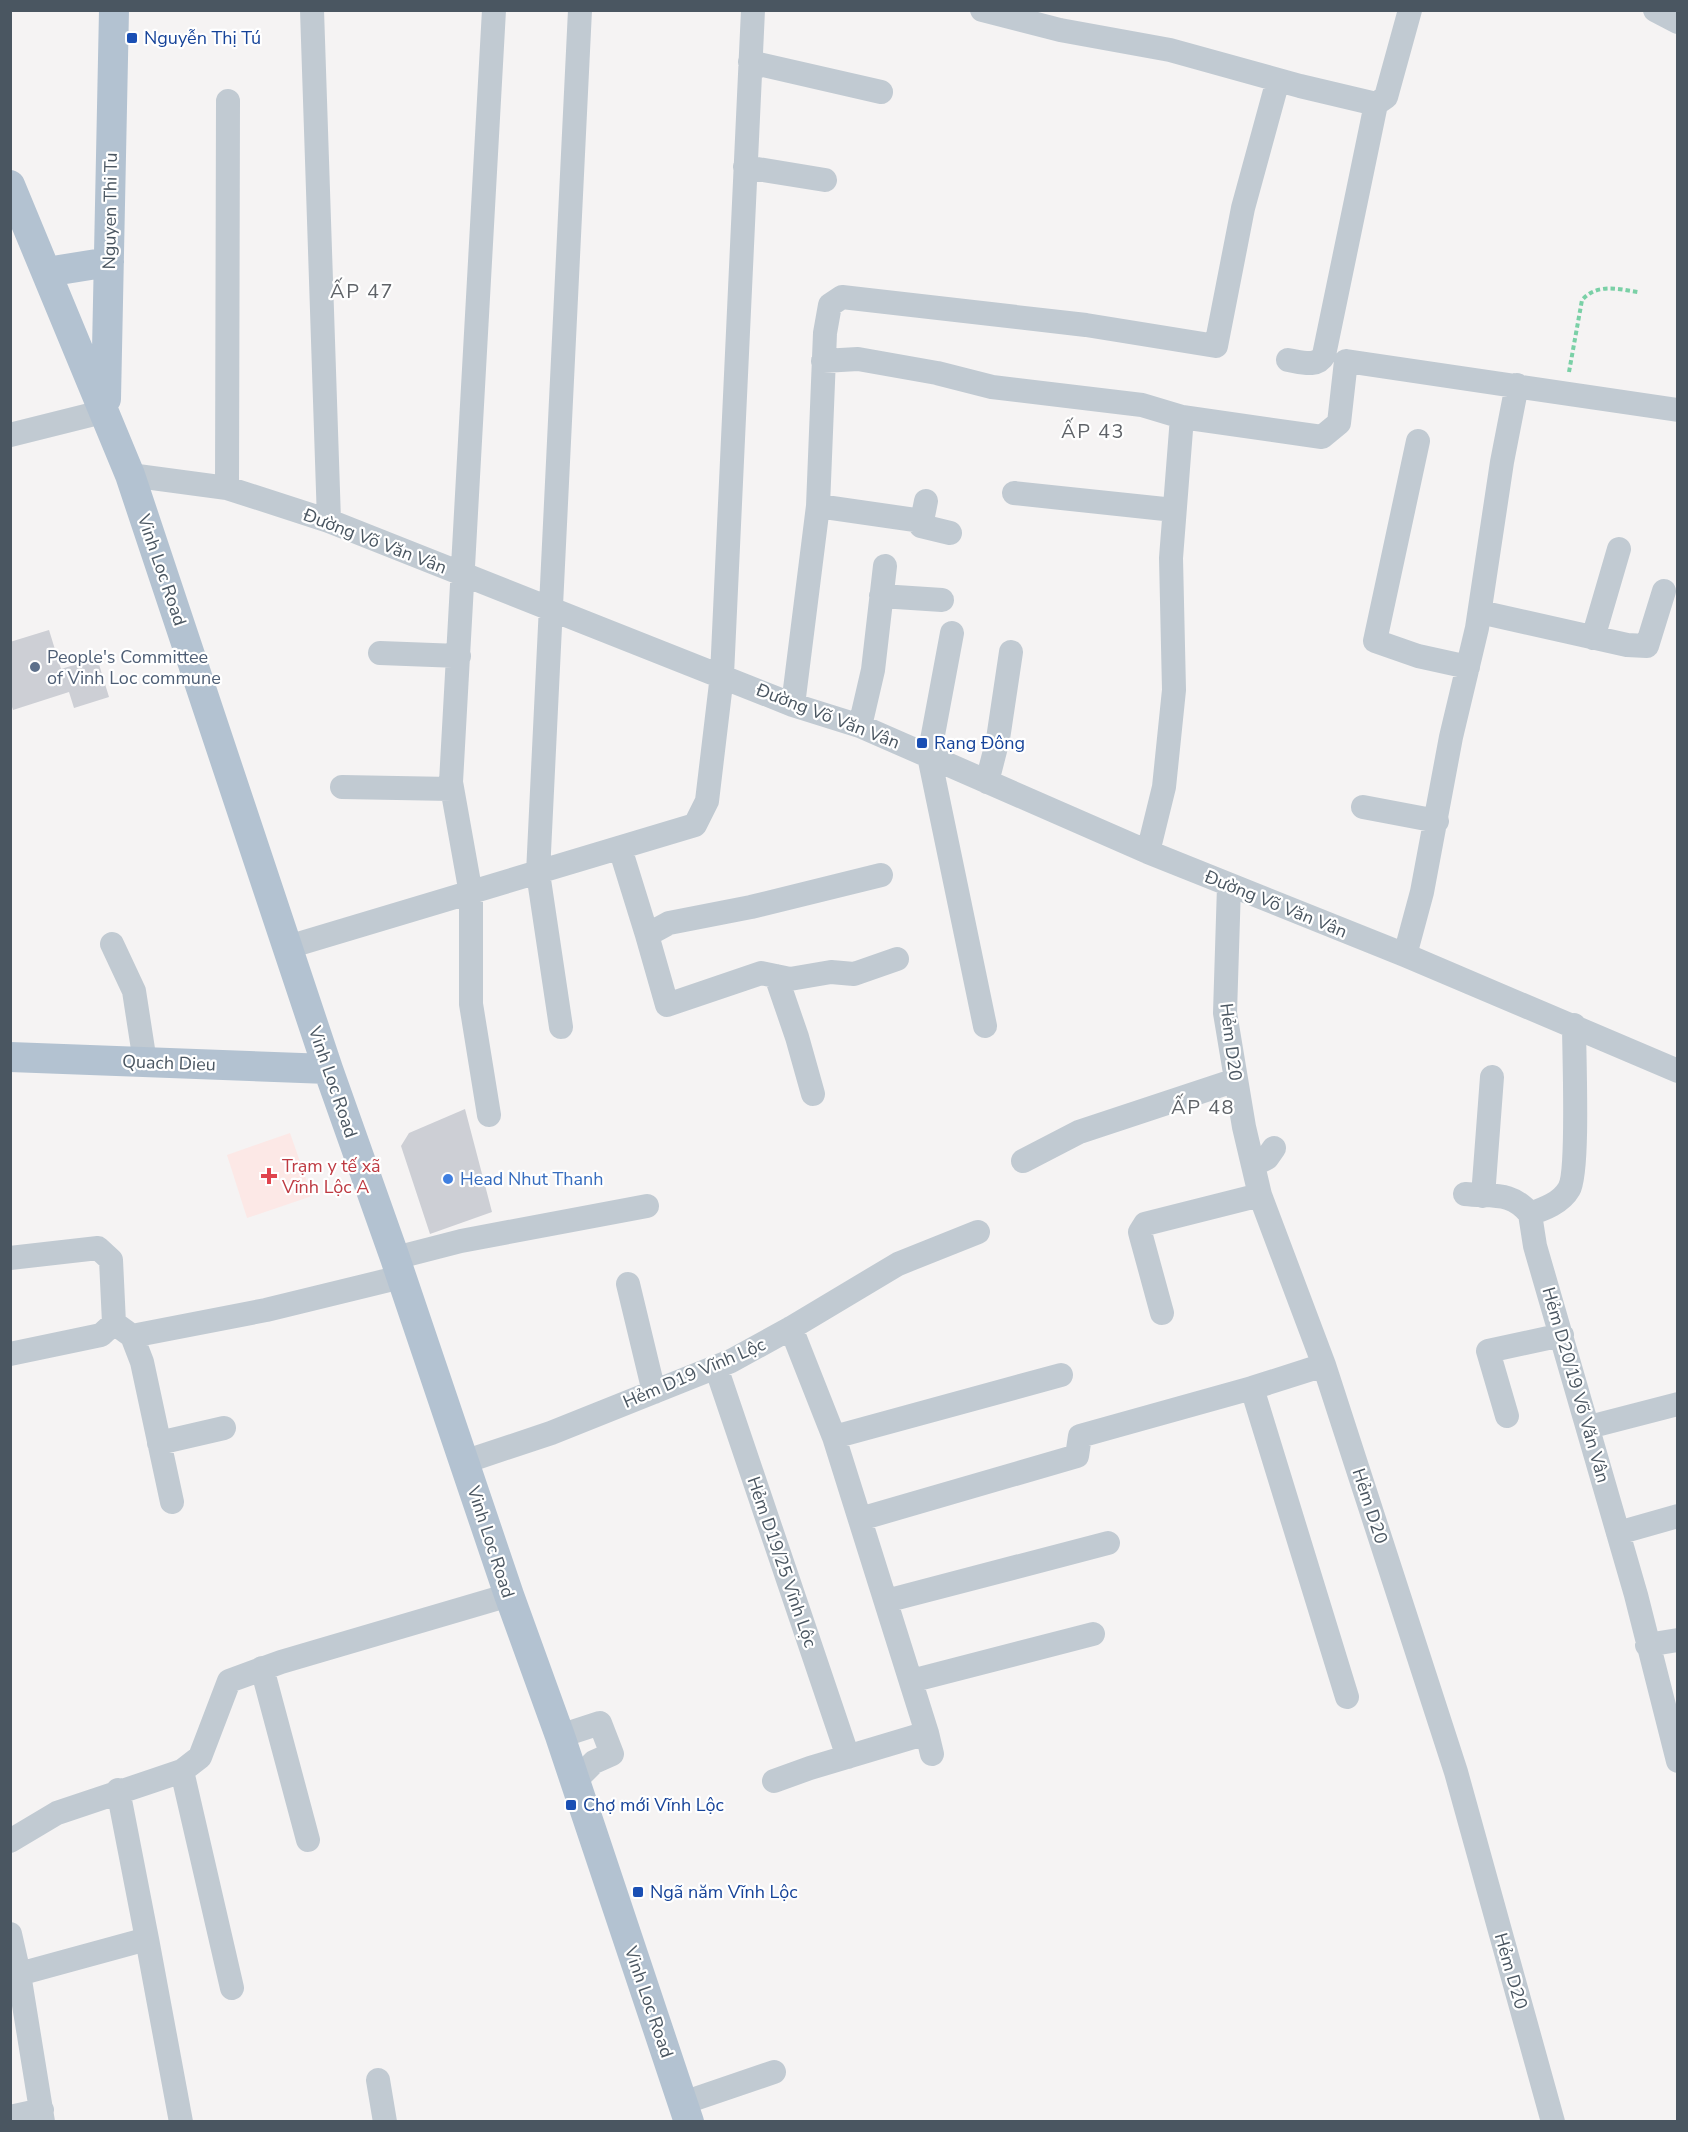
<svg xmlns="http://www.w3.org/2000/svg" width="1688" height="2132" font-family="'Nunito Sans',sans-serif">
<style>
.medical{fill:#fce8e6}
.building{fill:#cdcfd5}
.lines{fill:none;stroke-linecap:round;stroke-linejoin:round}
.path{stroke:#7ad0a6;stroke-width:4;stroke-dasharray:4.5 3;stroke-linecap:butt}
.minor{stroke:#c1cad2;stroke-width:24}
.major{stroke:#b3c2d1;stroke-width:30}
.transit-dot{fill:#1a4fb4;stroke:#fff;stroke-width:2}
.service-dot{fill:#5c6f8a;stroke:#fff;stroke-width:2}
.health-dot{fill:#e0444e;stroke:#fff;stroke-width:2}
.shop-dot{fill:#3f7fe0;stroke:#fff;stroke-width:2}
.labels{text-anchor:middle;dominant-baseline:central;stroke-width:4.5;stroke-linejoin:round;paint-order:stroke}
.transit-label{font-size:18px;fill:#164399;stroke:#fff;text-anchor:start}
.street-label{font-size:18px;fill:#4a5661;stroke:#fff}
.service-label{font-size:18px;fill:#4e5e75;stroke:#fff;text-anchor:start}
.health-label{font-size:18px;fill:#be3a42;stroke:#fff;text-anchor:start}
.shop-label{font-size:18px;fill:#366cbe;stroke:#fff;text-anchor:start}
.neighbourhood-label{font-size:20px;letter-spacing:1.5px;fill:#5f6368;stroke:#fff}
</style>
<rect width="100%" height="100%" fill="#f5f3f3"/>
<path class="medical" d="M290,1133L312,1196L247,1218L227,1155Z"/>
<path class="building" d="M49,630L61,669L97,658L109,697L74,708L69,692L13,710L10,701V642Z
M465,1109L492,1212L430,1234L401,1146L409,1133Z"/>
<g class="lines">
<path class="path" d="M1569,372L1582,300C1597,283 1618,289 1638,292"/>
<path class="minor" d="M312,10L329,521
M982,10L1060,30L1170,50L1300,86L1376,104L1386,97L1410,10
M1655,10L1678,22
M750,62L881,92
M745,167L825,180
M1288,360C1301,362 1317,368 1324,355L1376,104
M823,361L858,359L937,373L992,387L1142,405L1182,417L1322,437L1339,423L1346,361L1678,410
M10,435L106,411
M1418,441L1375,641L1418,656L1468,667
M130,475L227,488L329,521L793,705L860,726L1148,852L1405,955L1678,1071
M227,488L228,101
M1014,493L1174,510
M818,506L922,521L926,501
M922,521L921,526L950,533
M881,596L942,600
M1480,612L1627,645L1647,646L1664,591
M952,633L929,756L985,1026
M1593,638L1619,549
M380,653L459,656
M793,705L818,506L825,333L830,305L842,297L1086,325L1216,346L1243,208L1278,80
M860,726L873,670L885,566
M987,782L998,739L1011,652
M342,787L452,789
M1363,807L1437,821
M620,848L647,935L669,923L751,907L881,875
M1148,852L1164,787L1174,690L1171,558L1182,417
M1229,886L1225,1013L1244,1127L1260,1195L1324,1365L1456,1772L1553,2122
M647,935L667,1005L761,973L790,979L831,972L854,974L897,959
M112,944L134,991L145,1062
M288,947L695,825L707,801L722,675L753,10
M1405,955L1422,892L1451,737L1477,628L1502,462L1517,385
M776,976L797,1037L813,1094
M1574,1025C1574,1053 1579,1172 1569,1189C1561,1203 1544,1209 1530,1214L1535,1246L1636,1595L1678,1761
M561,1027L538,873L580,10
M489,1115L471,1004V894L451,782L494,10
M1023,1161L1079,1132L1236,1080
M1255,1164L1267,1158L1274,1148
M1465,1194C1493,1197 1511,1191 1530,1214
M1483,1196L1492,1077
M10,1258L98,1248L111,1260L114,1323L101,1335L10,1354
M395,1258L461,1241L647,1206
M628,1284L654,1392
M1162,1313L1141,1236L1140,1232L1145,1224L1260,1195
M114,1323L132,1336L266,1310L401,1277
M132,1336L142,1362L172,1502
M716,1367L848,1757
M1252,1388L1347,1697
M1507,1416L1488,1351L1562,1335
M1589,1427L1678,1404
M834,1437L1061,1375
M159,1443L224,1428
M464,1462L551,1433L731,1361L791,1328L898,1264L978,1232
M860,1519L1077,1456L1080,1436L1252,1388L1324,1365
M1618,1533L1678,1516
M886,1601L1108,1543
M1647,1645L1678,1640
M262,1668L308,1840
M911,1681L1093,1634
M927,1733L932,1754
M560,1736L600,1723L612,1754L594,1762L574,1782
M182,1771L232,1988
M774,1781L810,1768L927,1733L834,1437L791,1328
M10,1841L57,1813L182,1771L200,1757L229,1681L281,1662L509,1595
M10,1934L19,1974
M147,1939L181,2122
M378,2080L385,2122
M683,2103L774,2072
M10,2117L42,2110
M43,2122L19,1974L147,1939L118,1790"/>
<path class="major" d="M10,185L130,475L328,1069L395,1258L509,1595L560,1736L689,2122
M47,272L109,262
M106,399L114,10
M10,1057L328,1069"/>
</g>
<g class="transit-dot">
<rect x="126" y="32" width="12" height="12" rx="3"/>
<rect x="916" y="737" width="12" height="12" rx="3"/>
<rect x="565" y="1799" width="12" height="12" rx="3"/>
<rect x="632" y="1886" width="12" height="12" rx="3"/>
</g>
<circle class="service-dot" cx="35" cy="667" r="6"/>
<path class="health-dot" d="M266 1167h6v6h6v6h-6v6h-6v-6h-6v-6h6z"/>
<circle class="shop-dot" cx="448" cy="1179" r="6"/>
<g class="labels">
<g class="transit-label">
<text x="144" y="38">Nguyễn Thị Tú</text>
<text x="934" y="743">Rạng Đông</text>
<text x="583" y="1805">Chợ mới Vĩnh Lộc</text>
<text x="650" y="1892">Ngã năm Vĩnh Lộc</text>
</g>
<g class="street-label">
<text transform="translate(110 211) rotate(-89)">Nguyen Thi Tu</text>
<text transform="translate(375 541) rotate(21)">Đường Võ Văn Vân</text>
<text transform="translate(162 570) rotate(71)">Vinh Loc Road</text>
<text transform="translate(828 716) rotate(21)">Đường Võ Văn Vân</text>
<text transform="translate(1276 904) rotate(22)">Đường Võ Văn Vân</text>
<text transform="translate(1231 1042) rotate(83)">Hẻm D20</text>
<text transform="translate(169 1063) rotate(2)">Quach Dieu</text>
<text transform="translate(333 1082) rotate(71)">Vinh Loc Road</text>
<text transform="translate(694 1373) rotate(-23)">Hẻm D19 Vĩnh Lộc</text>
<text transform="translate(1576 1385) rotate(74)">Hẻm D20/19 Võ Văn Vân</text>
<text transform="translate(1370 1506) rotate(72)">Hẻm D20</text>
<text transform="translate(491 1542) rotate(72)">Vinh Loc Road</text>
<text transform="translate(782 1562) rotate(71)">Hẻm D19/25 Vĩnh Lộc</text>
<text transform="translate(1511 1971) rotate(74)">Hẻm D20</text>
<text transform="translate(649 2002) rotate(71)">Vinh Loc Road</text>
</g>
<g class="service-label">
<text x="47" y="657">People's Committee<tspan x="47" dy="21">of Vinh Loc commune</tspan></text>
</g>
<g class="health-label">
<text x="282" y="1166">Trạm y tế xã<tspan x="282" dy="21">Vĩnh Lộc A</tspan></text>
</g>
<g class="shop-label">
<text x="460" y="1179">Head Nhut Thanh</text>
</g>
<g class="neighbourhood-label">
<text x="362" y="291">ẤP 47</text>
<text x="1093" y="431">ẤP 43</text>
<text x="1203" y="1107">ẤP 48</text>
</g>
</g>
<rect width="1688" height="2132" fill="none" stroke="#4a5661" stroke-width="24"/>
</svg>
